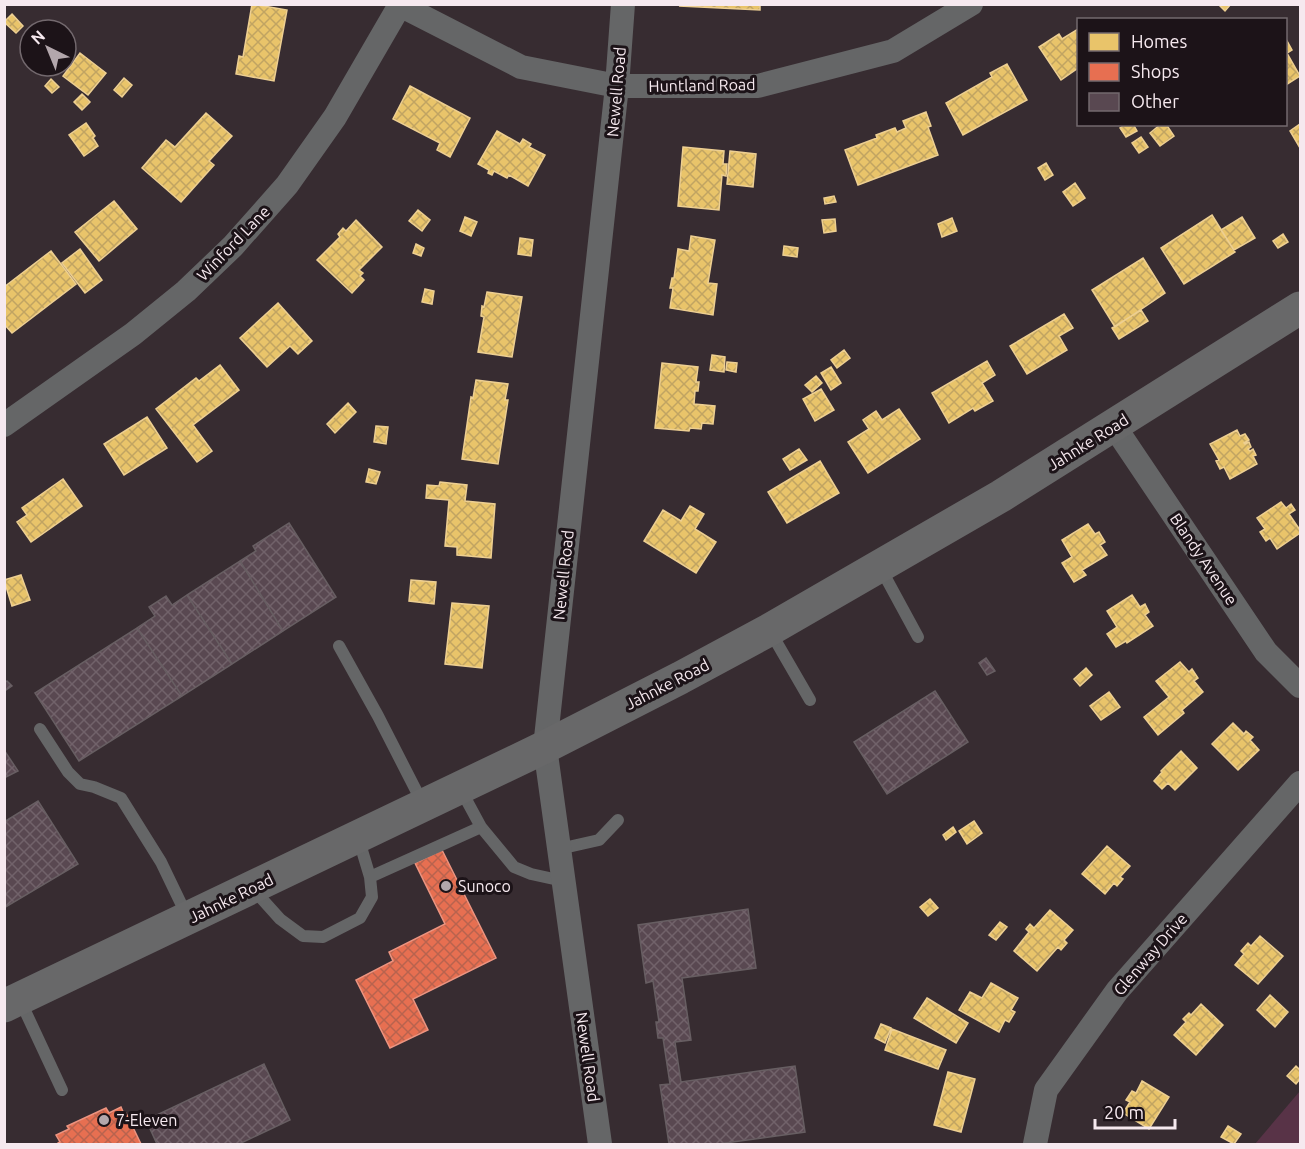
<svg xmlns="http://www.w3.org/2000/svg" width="1305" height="1149" font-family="Ubuntu,sans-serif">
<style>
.green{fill:#583347}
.homes{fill:url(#homes-cross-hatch);stroke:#edcf92;stroke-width:1.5}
.shops{fill:url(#shops-cross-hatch);stroke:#ec9480;stroke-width:1.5}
.building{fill:url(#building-cross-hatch);stroke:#675e62;stroke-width:1.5}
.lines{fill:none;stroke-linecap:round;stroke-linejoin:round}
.lane{stroke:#656667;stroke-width:12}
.street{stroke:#656667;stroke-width:24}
.secondary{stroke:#686869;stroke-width:33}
.poi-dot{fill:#b3a7ac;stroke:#1c1318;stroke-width:2}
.labels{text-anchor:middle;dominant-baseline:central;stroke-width:6;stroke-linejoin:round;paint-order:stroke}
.street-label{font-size:16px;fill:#f6e9ef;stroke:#1c1318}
.poi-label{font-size:16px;fill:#f6e9ef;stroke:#1c1318;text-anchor:start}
</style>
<defs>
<pattern id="homes-cross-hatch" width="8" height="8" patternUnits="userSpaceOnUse" patternTransform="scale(1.5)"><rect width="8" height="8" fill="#e9c46a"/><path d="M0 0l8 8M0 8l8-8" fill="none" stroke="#c1a462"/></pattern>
<pattern id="shops-cross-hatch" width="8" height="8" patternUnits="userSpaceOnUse" patternTransform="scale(1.5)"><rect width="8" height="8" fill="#e76f51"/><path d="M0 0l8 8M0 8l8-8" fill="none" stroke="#b8634e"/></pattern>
<pattern id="building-cross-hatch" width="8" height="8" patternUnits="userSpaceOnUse" patternTransform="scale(1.5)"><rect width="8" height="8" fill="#594851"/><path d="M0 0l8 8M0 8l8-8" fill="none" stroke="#71626a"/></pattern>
</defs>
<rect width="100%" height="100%" fill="#372c31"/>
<path class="green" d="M1300,1091V1144H1255Z"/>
<path class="homes" d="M252,4L287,10L274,81L236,74L239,56L243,57Z
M681,4H760V10L680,6Z
M1218,4H1231L1225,11Z
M12,14L23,26L16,33L4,22Z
M1078,29V68L1061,80L1039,47L1059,34L1062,39Z
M1286,39L1292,50L1287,53L1300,76L1286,85Z
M80,53L106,73L88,95L63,76Z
M1007,64L1027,100L963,135L946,103L992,77L990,73Z
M124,78L132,85L122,97L114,90Z
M51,79L59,87L52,93L45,86Z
M410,86L470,118L450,157L437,150L440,143L393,119Z
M82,94L90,102L82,110L74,102Z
M926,112L931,126L928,127L938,155L858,185L845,150L877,138L876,135L895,128L897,132L906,128L903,121Z
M206,113L232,136L209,161L214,165L181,202L142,168L166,140L175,147Z
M86,123L95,136L93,138L98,146L84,156L69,135Z
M1126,124H1133L1137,131L1126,137L1120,128Z
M1161,124H1166L1174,136L1160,146L1150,133Z
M1300,124V148L1290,131Z
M497,131L520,144L523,139L531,144L529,147L545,155L528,186L509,175L507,178L494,171L492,175L488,173L489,170L478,164Z
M1141,137L1148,147L1139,153L1132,143Z
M683,147L724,151L723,164H727L726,176L722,175L719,210L678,206Z
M730,151L756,154L753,187L727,184Z
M1046,163L1053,175L1045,180L1038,168Z
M1075,183L1085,198L1073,206L1063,192Z
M834,196L836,202L825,204L824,198Z
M114,201L137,229L99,261L75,232Z
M418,210L430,220L422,231L409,221Z
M1212,215L1235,252L1184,284L1161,248Z
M465,217L477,222L471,236L460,231Z
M1242,217L1255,238L1234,250L1221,230Z
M952,218L957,231L942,237L938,224Z
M835,219L836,231L824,233L822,220Z
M356,220L382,247L359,270L363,273L360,276L364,280L352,293L317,260L340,237L338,234L343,228L346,231Z
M1283,234L1288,242L1278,248L1273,241Z
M691,236L715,240L708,283L717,284L713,315L670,308L673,288H670L672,278H674L678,249L689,251Z
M520,238L533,240L531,256L518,254Z
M416,244L424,248L421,256L413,253Z
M784,246L798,248L797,257L783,255Z
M80,249L102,280L85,293L62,263Z
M51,251L76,284L12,333L4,324V287Z
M1143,258L1165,293L1115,327L1092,290Z
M425,289L434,291L432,304L422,302Z
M487,292L522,297L512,357L478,352L484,317L481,316L482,306L484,307Z
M278,303L312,341L298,354L290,346L267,367L240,338Z
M1141,310L1148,321L1119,339L1112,328Z
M1064,314L1073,328L1059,336L1067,350L1027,374L1010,346Z
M844,350L850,358L837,368L831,360Z
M712,355L725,357L724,372L710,370Z
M987,361L995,375L982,383L993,401L975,411L973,408L949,423L932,393Z
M727,362L737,363L736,372L726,370Z
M662,363L698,367L696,382H699L698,391H695L694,404L715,406L713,424L702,423L701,429L690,428L689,431L655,428Z
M220,365L239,390L193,425L212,451L197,462L156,409L196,378L199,381Z
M831,367L841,383L831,390L821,373Z
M816,376L822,383L812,392L805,385Z
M476,380L508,384L505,400H508L498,464L462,459L471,397L473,398Z
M821,389L834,410L815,421L803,399Z
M348,403L356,412L335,433L327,424Z
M899,409L920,439L868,473L848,442L869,429L863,420L876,411L882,420Z
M147,417L167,448L124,475L104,444Z
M376,426L388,427L386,444L374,442Z
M1237,430L1240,436L1245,434L1249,440L1244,443L1245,444L1249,442L1251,447L1248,449L1250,451L1253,449L1256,455L1253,456L1257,464L1230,479L1224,467L1220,469L1216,461L1219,460L1210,444Z
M799,449L807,460L790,470L783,459Z
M820,461L839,493L787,523L768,492Z
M369,469L380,472L376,484L366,482Z
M63,479L82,506L31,542L17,522L27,515L22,508Z
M440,482L467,485L465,501L495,504L491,558L457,555V547L445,546L449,500L426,498L427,485L439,486Z
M1281,502L1286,508L1291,504L1295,510L1289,514L1300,530V533L1277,549L1270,538L1266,541L1260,532L1265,529L1257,518Z
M690,506L704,514L695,529L716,542L696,573L644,541L663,510L681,521Z
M1088,524L1095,534L1099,532L1105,542L1100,545L1107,555L1082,570L1086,575L1074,582L1062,563L1072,557L1062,540Z
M21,575L30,600L12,606L4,580Z
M411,580L436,582L434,604L409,601Z
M1132,595L1140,607L1145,604L1149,612L1145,615L1153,626L1127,643L1126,641L1116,647L1107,634L1117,627L1107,611Z
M452,603L489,606L482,668L445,664Z
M1180,662L1189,672L1192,669L1198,678L1194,681L1203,692L1182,710L1184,713L1158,735L1144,717L1169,697L1156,681Z
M1086,668L1092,675L1080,686L1074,679Z
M1109,692L1120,707L1101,720L1090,706Z
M1233,723L1244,734L1246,731L1253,737L1250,740L1259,750L1238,770L1212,744Z
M1181,751L1197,768L1175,790L1168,783L1162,789L1154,781L1162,772L1161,771Z
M974,821L982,833L967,844L959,831Z
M953,827L956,832L946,840L943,835Z
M1107,846L1130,866L1120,877L1123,879L1117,886L1114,883L1105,894L1082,874Z
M930,899L938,908L928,916L920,907Z
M1050,910L1073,930L1064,940L1067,943L1061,950L1058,947L1037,971L1014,951L1029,932L1026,929L1030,924L1034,928Z
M1000,922L1007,927L996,940L989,935Z
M1260,936L1283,956L1258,984L1235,965L1244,954L1241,951L1248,943L1251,946Z
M991,983L1018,998L1011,1010L1015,1012L1009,1022L1005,1020L999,1032L959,1010L970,992L982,998Z
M1270,995L1288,1012L1275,1027L1257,1010Z
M927,998L968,1023L956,1043L914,1018Z
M1201,1004L1223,1025L1196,1055L1174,1035L1186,1022L1183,1019L1189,1013L1191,1015Z
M881,1024L891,1028L885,1043L875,1038Z
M892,1029L946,1050L938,1069L885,1050Z
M1296,1066L1300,1070V1079L1296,1084L1287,1076Z
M948,1072L975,1079L961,1132L934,1125Z
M1142,1081L1169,1097L1149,1129L1123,1113L1130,1102L1126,1100L1132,1091L1136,1093Z
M1228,1126L1241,1134L1234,1144L1221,1137Z"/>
<path class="shops" d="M442,850L496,958L413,999L428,1030L390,1048L356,980L393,961L389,952L445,924L415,863Z
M121,1107L124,1114L126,1113L141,1144H58V1143L60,1142L56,1135L69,1129L67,1126L106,1108L109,1113Z"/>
<path class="building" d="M289,523L336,597L283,631L240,561L256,551L253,546Z
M240,561L283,631L232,664L187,595Z
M187,595L232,664L182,696L137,628L155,616L149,607L166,596L172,605Z
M137,628L182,696L79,761L35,693Z
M986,658L995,671L987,675L979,663Z
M7,681L12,686L6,690L4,688V683Z
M935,691L968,742L887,794L854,742Z
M4,750L18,771L4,778Z
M38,801L78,864L4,908V822Z
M748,909L756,968L682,978L691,1040L675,1042L681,1082L795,1066L805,1132L718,1144H669L660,1085L670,1084L663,1038H658L656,1022H659L653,981L646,983L638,925Z
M264,1064L290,1120L239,1144H157L146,1120Z"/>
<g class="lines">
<path class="lane" d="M880,567L918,637
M770,631L810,700
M339,646L378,716L423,804
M40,729L68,772L80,784L94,787L121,798L161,862L187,916
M481,827L514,867L531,874L563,881
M559,849L599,840L618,820
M370,877L481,827L461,790
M253,889L280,919L303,936L323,937L360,918L372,897L370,877L358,837
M20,1000L62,1090"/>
<path class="street" d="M398,4L521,67L617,86H758L893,51L971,4
M4,425L133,334L186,291L233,246L287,185L335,117L400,5
M1114,426L1266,652L1300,686
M600,1144L545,747L617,86L623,4
M1035,1144L1046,1090L1117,991L1300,783"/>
<path class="secondary" d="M4,1006L545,747L680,678L769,630L1001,496L1300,308"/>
</g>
<g class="poi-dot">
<circle cx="446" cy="886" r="6"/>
<circle cx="104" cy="1120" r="6"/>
</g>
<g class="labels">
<g class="street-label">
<text transform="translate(702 85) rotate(-1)">Huntland Road</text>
<text transform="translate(616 92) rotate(-85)">Newell Road</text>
<text transform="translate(233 243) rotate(-46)">Winford Lane</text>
<text transform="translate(1088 442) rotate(-32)">Jahnke Road</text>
<text transform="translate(1204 559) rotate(56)">Blandy Avenue</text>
<text transform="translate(563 575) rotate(-84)">Newell Road</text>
<text transform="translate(667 684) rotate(-27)">Jahnke Road</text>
<text transform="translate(231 898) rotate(-26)">Jahnke Road</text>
<text transform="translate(1150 954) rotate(-49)">Glenway Drive</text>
<text transform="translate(588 1057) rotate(82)">Newell Road</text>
</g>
<g class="poi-label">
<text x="458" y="886">Sunoco</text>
<text x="116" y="1120">7-Eleven</text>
</g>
</g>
<rect width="1305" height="1149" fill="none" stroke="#f6e9ef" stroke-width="12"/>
<rect x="1077" y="18" width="210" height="108" fill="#1c1318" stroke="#73696e" stroke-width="1.5"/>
<rect x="1089" y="33" width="30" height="18" fill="#e9c46a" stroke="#73696e" stroke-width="1.5"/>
<text x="1131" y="48" font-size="18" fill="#f6e9ef">Homes</text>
<rect x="1089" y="63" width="30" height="18" fill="#e76f51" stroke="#73696e" stroke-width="1.5"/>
<text x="1131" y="78" font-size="18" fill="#f6e9ef">Shops</text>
<rect x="1089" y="93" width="30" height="18" fill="#594851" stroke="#73696e" stroke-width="1.5"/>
<text x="1131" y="108" font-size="18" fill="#f6e9ef">Other</text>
<g transform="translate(48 48) rotate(317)"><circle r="28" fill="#1c1318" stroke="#73696e" stroke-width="1.5"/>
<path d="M0-4.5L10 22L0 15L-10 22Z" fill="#b3a7ac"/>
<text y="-9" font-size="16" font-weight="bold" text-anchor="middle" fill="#f6e9ef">N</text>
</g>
<path d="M1095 1119v9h80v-9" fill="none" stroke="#f6e9ef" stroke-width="3"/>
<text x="1104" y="1119" font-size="18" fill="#f6e9ef" stroke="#1c1318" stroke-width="4.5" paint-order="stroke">20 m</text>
</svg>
